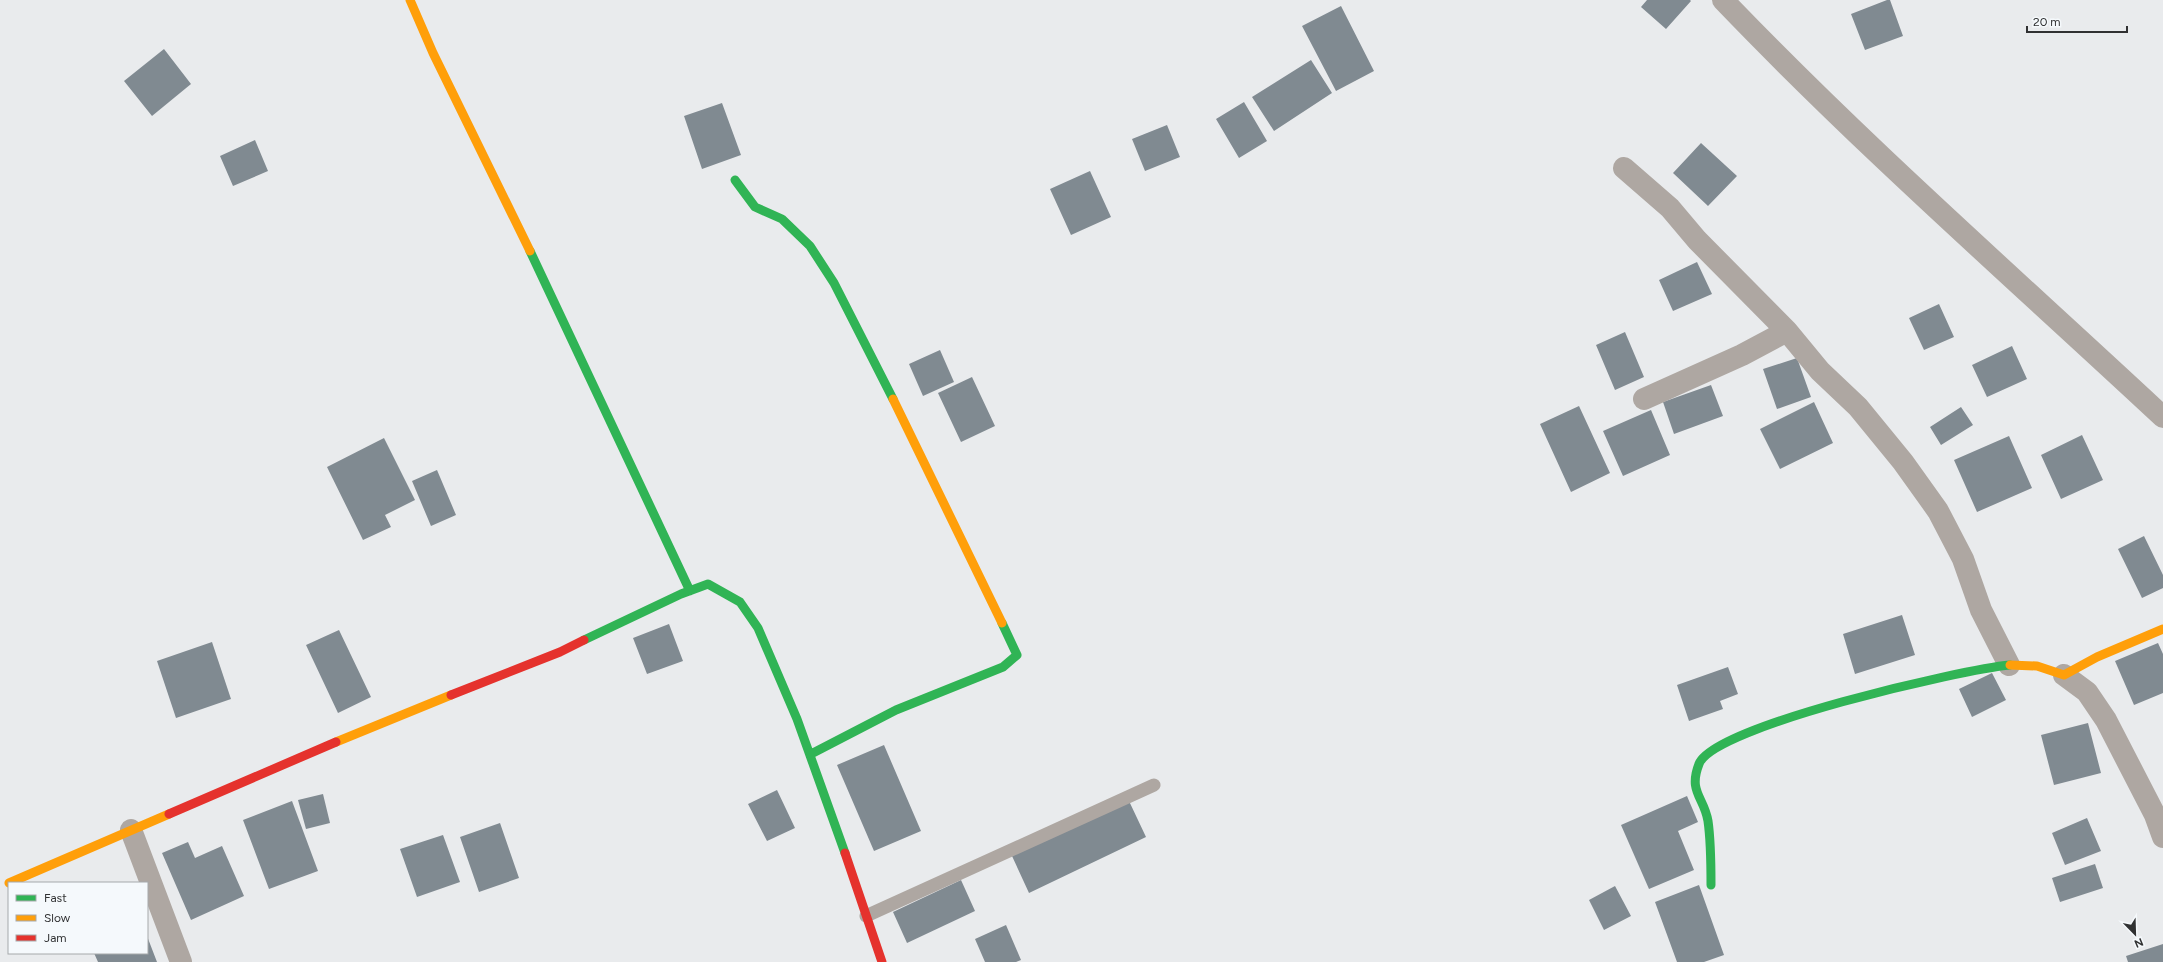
<svg xmlns="http://www.w3.org/2000/svg" width="2163" height="962" font-family="Figtree,sans-serif">
<style>
.building{fill:#808a91}
.lines{fill:none;stroke-linecap:round;stroke-linejoin:round}
.lane{stroke:#aea7a2;stroke-width:13}
.street{stroke:#aea7a2;stroke-width:22}
.fast{stroke:#30b455;stroke-width:9}
.slow{stroke:#ff9f0a;stroke-width:9}
.jam{stroke:#e5322d;stroke-width:9}
</style>
<rect width="100%" height="100%" fill="#e9ebed"/>
<path class="building" d="M1647,0H1690L1691,1L1666,29L1641,7Z
M1887,0H1890L1903,36L1865,50L1851,14Z
M1341,6L1374,71L1336,91L1302,26Z
M164,49L191,84L152,116L124,81Z
M1311,60L1332,93L1274,131L1252,97Z
M1244,102L1267,141L1239,158L1216,119Z
M722,103L741,155L702,169L684,116Z
M1167,125L1180,157L1145,171L1132,139Z
M255,140L268,171L233,186L220,156Z
M1701,143L1737,176L1708,206L1673,173Z
M1090,171L1111,217L1071,235L1050,189Z
M1697,262L1712,294L1673,311L1659,280Z
M1939,304L1954,337L1924,350L1909,318Z
M1625,332L1644,377L1615,390L1596,345Z
M2012,346L2027,379L1987,397L1972,365Z
M940,350L954,382L923,396L909,364Z
M1797,358L1811,397L1777,409L1763,369Z
M972,377L995,426L961,442L938,393Z
M1711,385L1723,416L1674,434L1663,402Z
M1814,402L1833,443L1780,469L1760,429Z
M1579,406L1610,473L1571,492L1540,424Z
M1961,407L1973,425L1941,445L1930,427Z
M1651,410L1670,455L1623,476L1603,431Z
M2082,435L2103,480L2061,499L2041,455Z
M2009,436L2032,488L1977,512L1954,460Z
M384,438L415,500L385,515L391,527L363,540L327,467Z
M437,470L456,515L431,526L412,481Z
M2144,536L2163,575V588L2142,598L2118,549Z
M1902,615L1915,655L1855,674L1843,634Z
M669,624L683,661L647,674L633,638Z
M339,630L371,697L338,713L306,645Z
M212,642L231,699L176,718L157,661Z
M2158,643L2163,654V693L2134,705L2115,661Z
M1728,667L1738,694L1720,701L1723,709L1689,721L1677,685Z
M1992,673L2006,700L1972,717L1959,689Z
M2088,723L2101,773L2054,785L2041,735Z
M884,745L921,831L874,851L837,765Z
M777,790L795,828L767,841L748,804Z
M323,794L330,823L306,829L298,800Z
M1687,796L1698,822L1678,831L1694,870L1649,889L1621,825Z
M292,801L318,871L269,889L243,820Z
M1129,801L1146,837L1029,893L1012,856Z
M2087,818L2101,851L2065,865L2052,833Z
M500,823L519,878L479,892L460,837Z
M443,835L460,882L417,897L400,849Z
M188,842L195,858L222,846L244,896L191,920L162,853Z
M2095,864L2103,888L2060,902L2052,878Z
M961,880L975,911L907,943L893,912Z
M1699,885L1724,955L1704,962H1677L1655,902Z
M1615,886L1631,916L1604,930L1589,900Z
M1006,925L1021,960L1016,962H985L975,939Z
M147,936L157,962H98L94,953H147Z
M2163,944V962H2128L2126,956Z"/>
<g class="lines">
<path class="lane" d="M866,916L1154,785"/>
<path class="street" d="M1723,0C1863,146 2015,279 2163,417
M1624,168L1670,208L1697,240L1787,331
M1644,399L1742,355L1787,331L1820,371L1858,407L1903,462L1938,511L1963,559L1981,610L2009,665
M2064,675L2087,692L2106,720L2155,815L2163,837
M131,830L181,962"/>
<path class="fast" d="M735,180L755,207L782,219L810,246L834,283L893,399
M530,251L690,591
M584,640L681,594L708,584L740,602L758,628L797,719L845,853
M811,754L896,710L1003,667L1017,655L1002,623
M1711,885C1711,864 1711,842 1708,821C1704,797 1688,792 1699,764C1713,726 1964,669 2010,665"/>
<path class="slow" d="M410,0L433,53L530,251
M893,399L1002,623
M2010,665L2037,666L2064,675L2097,657L2163,629
M336,742L451,695
M9,883L169,814"/>
<path class="jam" d="M451,695L560,652L584,640
M169,814L336,742
M845,853L882,962"/>
</g>
<rect x="8" y="882" width="140" height="72" fill="#f5f9fc" stroke="#a6a9ab"/>
<rect x="16" y="895" width="20" height="6" fill="#30b455" stroke="#a6a9ab"/>
<text x="44" y="902" font-size="12" fill="#303132">Fast</text>
<rect x="16" y="915" width="20" height="6" fill="#ff9f0a" stroke="#a6a9ab"/>
<text x="44" y="922" font-size="12" fill="#303132">Slow</text>
<rect x="16" y="935" width="20" height="6" fill="#e5322d" stroke="#a6a9ab"/>
<text x="44" y="942" font-size="12" fill="#303132">Jam</text>
<g transform="translate(2135 934) rotate(157)" stroke="#f5f9fc" stroke-width="3" paint-order="stroke">
<path d="M0-3L7 15L0 10L-7 15Z" fill="#303132"/>
<text y="-6" font-size="11" font-weight="bold" text-anchor="middle" fill="#303132">N</text>
</g>
<path d="M2027 26v6h100v-6" fill="none" stroke="#303132" stroke-width="2"/>
<text x="2033" y="26" font-size="12" fill="#303132" stroke="#f5f9fc" stroke-width="3" paint-order="stroke">20 m</text>
</svg>
